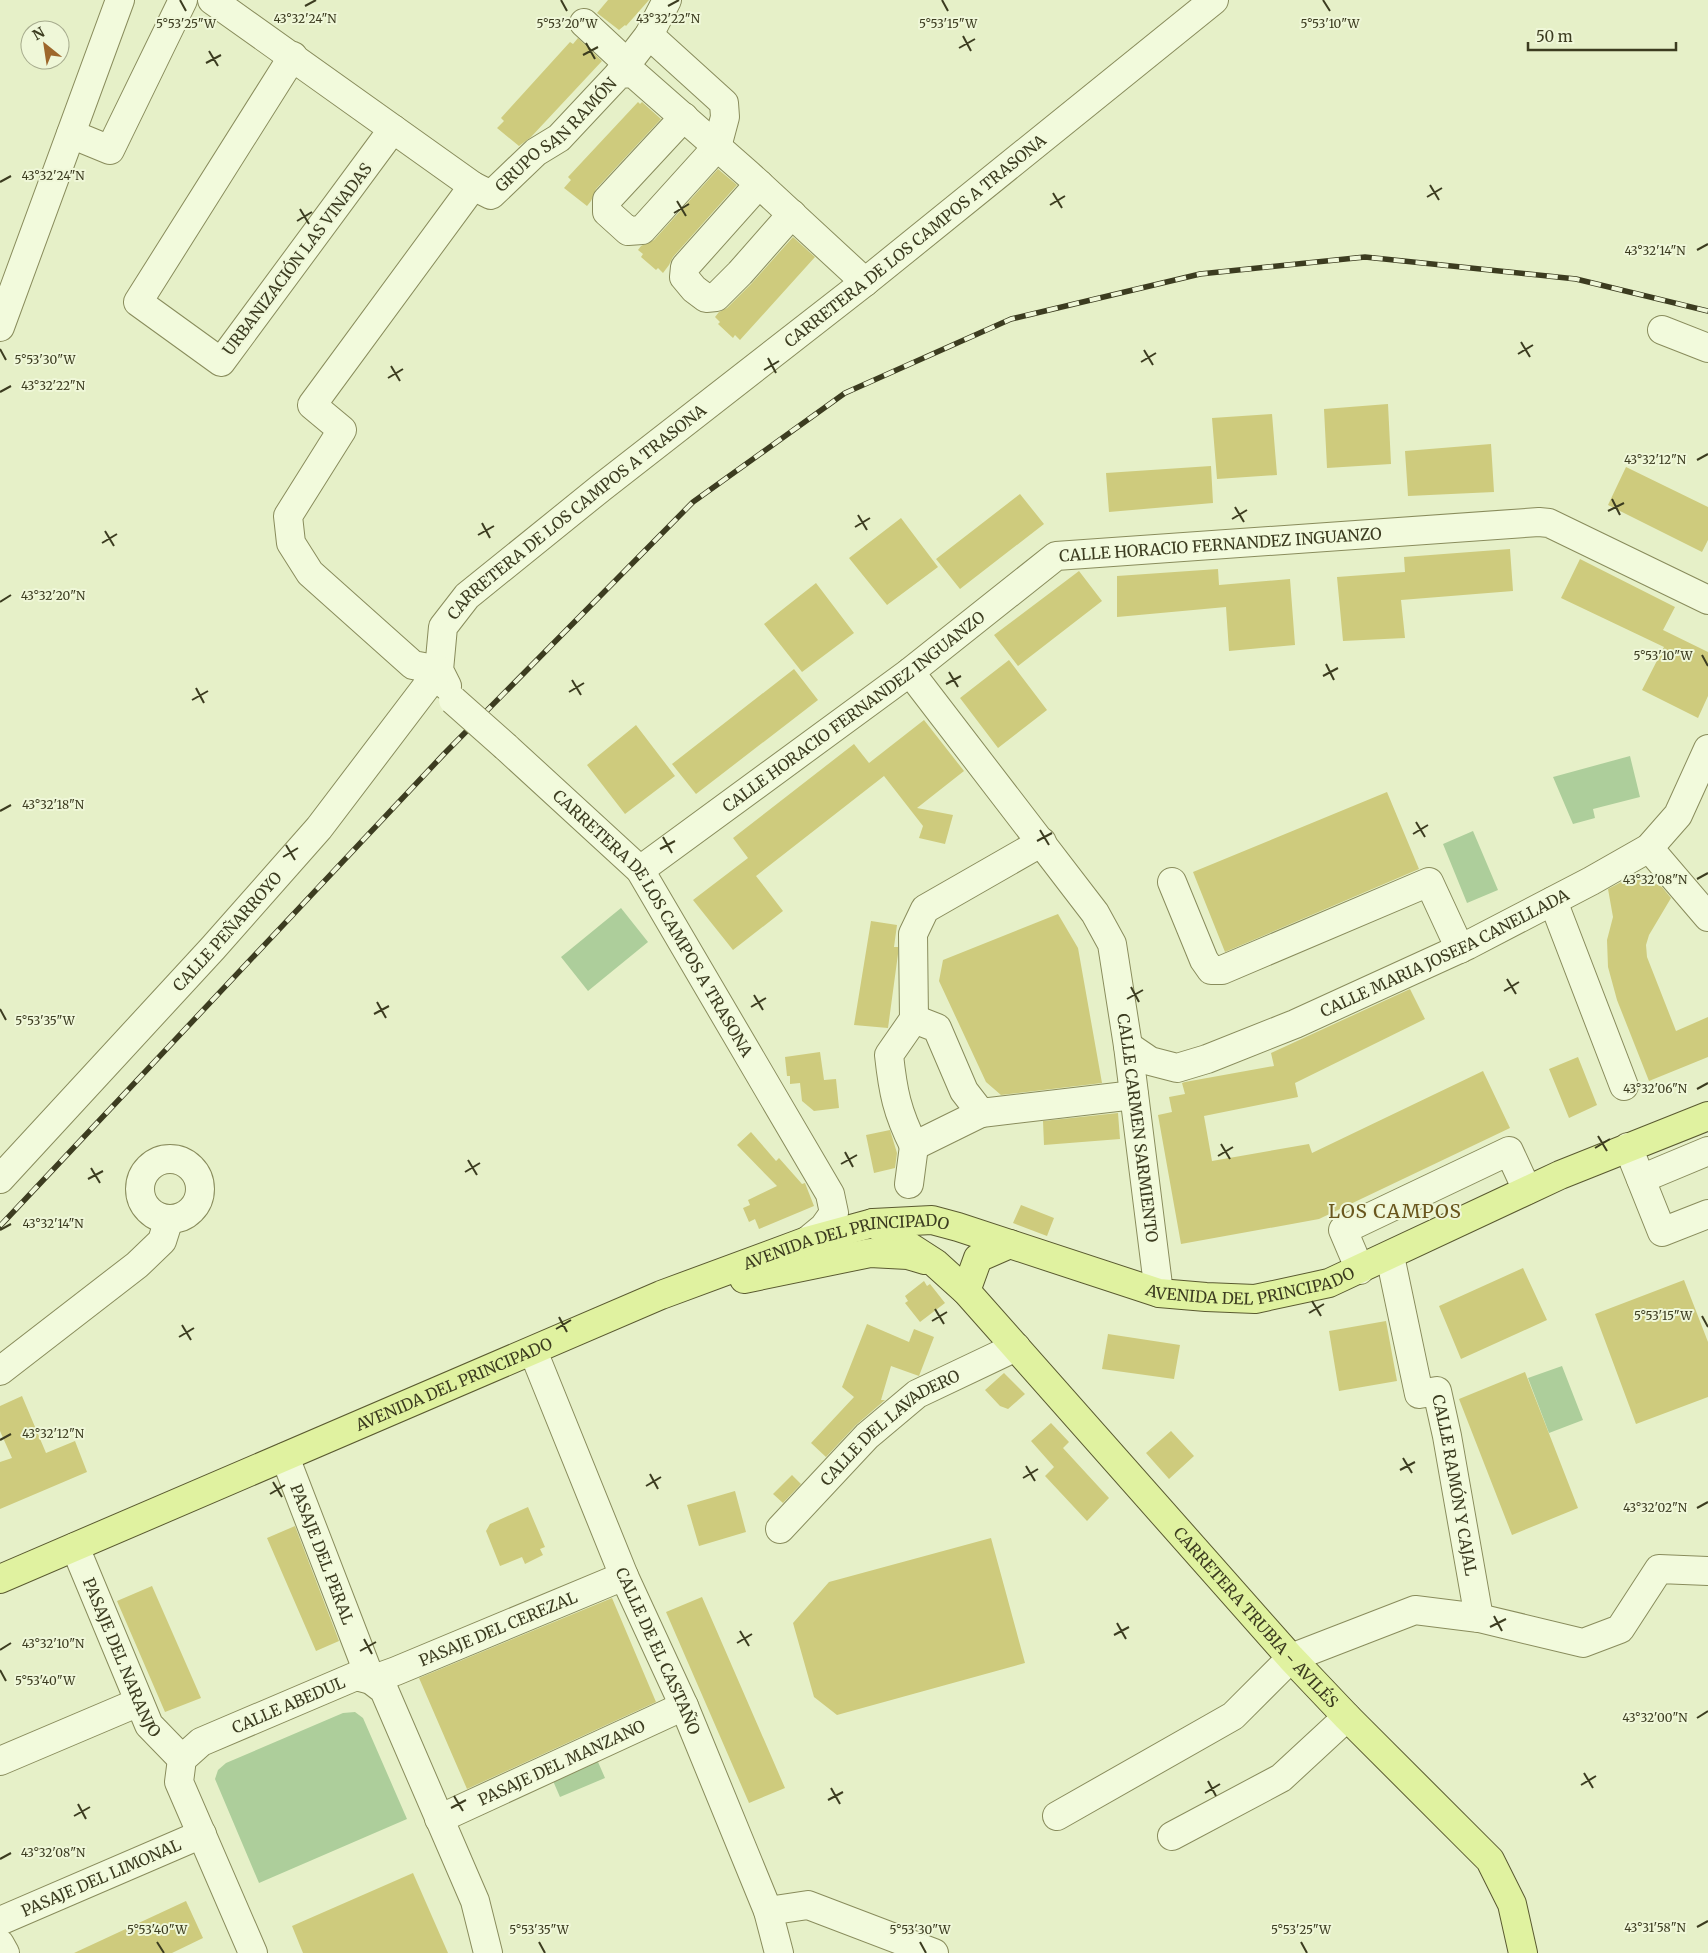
<svg xmlns="http://www.w3.org/2000/svg" width="1708" height="1953" font-family="Merriweather,serif">
<style>
.green{fill:#adce9b}
.building{fill:#cecb7d}
.lines{fill:none;stroke-linecap:round;stroke-linejoin:round}
.minor-casing{stroke:#898c5c;stroke-width:30}
.major-casing{stroke:#5a5a30;stroke-width:30}
.minor{stroke:#f2fadc;stroke-width:28}
.major{stroke:#e0f2a0;stroke-width:28}
.rail-casing{stroke:#3c3c20;stroke-width:5.5}
.rail{stroke:#eff7d8;stroke-width:4;stroke-dasharray:11;stroke-linecap:butt}
.minor-bridge-casing{stroke:#898c5c;stroke-width:30;stroke-linecap:butt}
.minor-bridge{stroke:#f2fadc;stroke-width:28}
.ticks{fill:none;stroke:#3c3c20;stroke-width:2}
.labels{text-anchor:middle;dominant-baseline:central;stroke-width:4;stroke-linejoin:round;paint-order:stroke}
.street-label{font-size:16px;fill:#3c3c20;stroke:#eff7d8}
.quarter-label{font-size:19px;letter-spacing:1px;fill:#6a571e;stroke:#eff7d8}
.ticks-label{font-size:12px;text-anchor:middle;fill:#3c3c20;stroke:#eff7d8;stroke-width:4;stroke-linejoin:round;paint-order:stroke}
</style>
<rect width="100%" height="100%" fill="#e6f0c8"/>
<path class="green" d="M1630,756L1640,797L1593,809L1595,818L1573,824L1553,777Z
M1473,831L1498,890L1467,903L1443,844Z
M621,908L648,942L588,991L561,957Z
M1562,1366L1583,1420L1549,1433L1528,1378Z
M355,1712L363,1718L407,1819L259,1883L215,1779L218,1770L226,1763L343,1713Z
M595,1755L605,1778L560,1797L550,1774Z"/>
<path class="building" d="M608,0H649L626,26L625,25L619,30L597,13Z
M578,38L602,61L531,137L519,146L497,128L504,121L501,118L570,42L573,44Z
M638,102L640,104L642,102L661,119L596,189L591,201L587,206L564,188L571,180L568,177Z
M718,169L737,185L673,257L669,265L663,273L658,268L656,270L641,257L643,254L638,250L641,246L654,240Z
M793,237L815,257L740,340L735,335L733,338L718,324L720,322L715,317L719,312L727,308L751,284Z
M1388,404L1391,464L1327,468L1324,409Z
M1272,414L1277,475L1217,479L1212,418Z
M1491,444L1494,492L1408,496L1405,451Z
M1211,466L1213,503L1109,512L1106,473Z
M1626,467L1708,507V540L1702,552L1608,505Z
M1020,494L1044,524L960,589L936,559Z
M901,518L938,567L887,605L849,558Z
M1510,549L1513,591L1401,600L1405,638L1343,641L1337,577L1405,572L1404,557Z
M1580,559L1675,607L1663,630L1708,652V696L1698,718L1642,690L1664,647L1561,598Z
M1218,569L1219,585L1290,579L1295,645L1229,651L1226,607L1117,617V576Z
M1079,571L1102,601L1018,666L994,635Z
M816,583L854,633L802,672L764,624Z
M1009,660L1047,710L998,748L960,698Z
M794,669L818,700L696,794L672,764Z
M924,720L964,771L917,808L953,815L945,844L919,838L923,826L884,776L756,876L783,911L733,950L693,900L748,858L733,838L854,744L869,763Z
M636,725L675,776L625,814L587,765Z
M1387,792L1419,869L1225,952L1193,872Z
M1635,879L1652,882L1662,887L1671,898L1649,935L1646,945L1647,957L1676,1031L1708,1017V1057L1649,1081L1617,1000L1608,967L1607,940L1613,917L1608,889L1625,880Z
M1058,914L1078,948L1102,1083L1001,1095L986,1082L939,981L943,960Z
M871,921L897,925L894,947H898V954L888,1028L854,1025Z
M1410,989L1425,1019L1295,1083L1298,1097L1204,1116L1212,1161L1309,1144L1312,1153L1483,1071L1510,1128L1319,1219L1181,1244L1158,1115L1172,1112L1169,1097L1185,1094L1182,1083L1185,1082L1274,1066L1271,1053Z
M820,1052L824,1080L836,1079L839,1108L814,1111L802,1101L800,1083L790,1084V1076H787L785,1057Z
M1578,1057L1597,1105L1569,1118L1549,1069Z
M1118,1113L1120,1139L1044,1145L1043,1121Z
M890,1130L897,1153L895,1168L874,1173L866,1135Z
M751,1132L776,1161L779,1158L802,1184L805,1183L814,1206L759,1229L755,1219L749,1222L743,1208L750,1205L748,1200L777,1186L737,1145Z
M1021,1205L1054,1218L1047,1236L1013,1223Z
M1523,1268L1547,1320L1461,1359L1439,1306Z
M1684,1280L1708,1342V1397L1636,1424L1595,1314Z
M924,1281L927,1286L930,1284L945,1303L920,1322L905,1303L908,1301L905,1296Z
M1386,1321L1397,1381L1339,1391L1329,1331Z
M867,1324L909,1342L914,1329L934,1337L919,1376L891,1366L881,1400H885L856,1425L826,1457L811,1443L854,1397L842,1387Z
M1108,1334L1180,1345L1174,1379L1102,1369Z
M1525,1372L1578,1508L1512,1535L1459,1399Z
M1004,1373L1025,1394L1008,1409L1000,1406L985,1390Z
M22,1396L46,1453L75,1441L87,1472L0,1509V1462L12,1458L0,1431V1406Z
M1051,1423L1069,1442L1063,1448L1109,1498L1087,1521L1045,1476L1054,1467L1031,1441Z
M1171,1431L1194,1456L1169,1479L1146,1453Z
M792,1475L801,1484L783,1503L773,1494Z
M735,1491L746,1532L699,1546L687,1505Z
M528,1507L545,1547L540,1549L543,1555L525,1564L522,1557L500,1566L486,1531L490,1524Z
M295,1526L339,1641L316,1651L267,1538Z
M991,1538L1025,1663L837,1715L814,1697L793,1623L829,1582Z
M152,1586L201,1698L165,1712L117,1601Z
M702,1597L785,1788L749,1803L666,1612Z
M612,1598L656,1702L467,1789L419,1678Z
M413,1873L448,1953H303L292,1926Z
M186,1901L203,1938L172,1953H74Z"/>
<g class="lines">
<g class="minor-casing">
<g id="minor">
<path d="M212,0L393,129"/>
<path d="M584,23L627,63"/>
<path d="M649,35L667,0"/>
<path d="M619,74L649,35L724,103L725,117L717,147L642,230L628,231L607,212V200L684,117"/>
<path d="M71,134L110,150L183,0"/>
<path d="M759,184L685,267L684,277L694,289L706,298L716,297L740,273L792,214"/>
<path id="s1" d="M473,186L491,195L536,152L559,138L619,74L633,73L748,174L865,282"/>
<path d="M0,327L120,0"/>
<path d="M1662,330L1708,348"/>
<path id="s2" d="M910,672L1095,913L1112,944L1128,1046L1159,1293"/>
<path id="s3" d="M447,686L439,670L443,627L467,596L602,487L865,282L1214,0"/>
<path id="s4" d="M506,747L640,870L830,1194L834,1213L824,1227L807,1241"/>
<path d="M1649,848L1708,917"/>
<path id="s5" d="M640,870L910,672L1056,556L1539,522L1549,523L1708,600"/>
<path d="M1172,882L1204,960L1211,970H1222L1429,882L1460,949"/>
<path d="M1553,901L1624,1086"/>
<path d="M914,1019L937,1028L964,1091L981,1113L1134,1095"/>
<path id="s6" d="M1128,1046L1150,1061L1177,1068L1207,1059L1295,1024L1468,945L1591,881L1649,848L1678,815L1708,749"/>
<path d="M981,1113L914,1146C897,1112 893,1092 889,1055L914,1019L913,934L925,909L1042,842"/>
<path d="M1628,1147L1662,1232L1708,1214"/>
<circle cx="170" cy="1189" r="30"/>
<path id="s7" d="M0,1179L213,948L319,828L439,670L413,665L310,573L291,543L288,516L342,430L312,405L473,186L393,129L221,362L138,302L293,56"/>
<path d="M1641,1179L1708,1151"/>
<path d="M909,1184L914,1146"/>
<path id="s8" d="M1390,1256L1419,1394L1437,1391L1447,1436L1479,1618"/>
<path d="M1360,1270L1343,1230L1509,1151L1527,1190"/>
<path id="s9" d="M533,1351L624,1576L684,1706L768,1911L779,1953"/>
<path d="M0,1371L137,1265L162,1241L169,1219"/>
<path id="s10" d="M285,1457L371,1680L396,1671L624,1576"/>
<path id="s11" d="M780,1529L867,1436L917,1394L1016,1347"/>
<path id="s12" d="M75,1547L149,1725L182,1759"/>
<path d="M0,1761L139,1702"/>
<path d="M1057,1816L1233,1716L1291,1658L1415,1610L1479,1618L1583,1643L1620,1629L1659,1569L1708,1571"/>
<path id="s13" d="M439,1819L684,1706"/>
<path d="M1172,1836L1281,1778L1347,1717"/>
<path d="M768,1911L808,1905L934,1953"/>
<path id="s14" d="M0,1921L202,1834"/>
<path d="M0,1944L5,1953"/>
<path id="s15" d="M253,1953L179,1782L182,1759L201,1742L356,1676L371,1680L384,1690L475,1901L488,1953"/>
</g>
</g>
<g class="major-casing">
<g id="major">
<path id="s16" d="M873,1223L935,1263L966,1291L1291,1658L1347,1717L1490,1860L1512,1904L1523,1953"/>
<path d="M744,1279L870,1253L908,1255L925,1260"/>
<path d="M966,1291L978,1258L1010,1244"/>
<path id="s17" d="M0,1579L661,1295L807,1241L873,1223L932,1220L958,1227L1159,1293L1206,1297L1255,1299L1329,1283L1560,1175L1708,1116"/>
</g>
</g>
<use href="#minor" class="minor"/>
<use href="#major" class="major"/>
<g class="rail-casing">
<path id="rail" d="M0,1226L444,754L693,502L845,393L1011,319L1200,274L1365,257L1576,279L1708,311"/>
</g>
<use href="#rail" class="rail"/>
<g class="minor-bridge-casing">
<path id="minor-bridge" d="M453,700L506,747"/>
</g>
<use href="#minor-bridge" class="minor-bridge"/>
</g>
<path class="ticks" d="M180,0L186,11M561,0L567,11M942,0L948,11M1323,0L1330,11M305,6L316,0M668,6L679,0M963,36L971,51M586,43L595,59M959,48L975,39M209,51L218,66M583,55L598,47M206,63L221,55M0,182L11,176M1430,185L1439,200M1053,193L1062,208M1427,197L1442,188M677,201L686,216M1050,205L1065,196M300,209L309,224M674,213L689,204M297,221L312,212M1697,250L1708,244M1521,342L1530,357M0,349L6,360M1144,350L1153,365M1518,354L1533,345M768,358L776,373M1141,362L1156,353M391,366L400,381M764,370L779,361M388,378L403,369M0,392L11,386M1697,460L1708,454M1612,499L1620,515M1235,507L1244,522M1608,511L1624,503M858,515L867,530M1232,519L1247,510M482,523L490,538M855,527L870,518M105,531L114,546M478,535L494,526M102,543L117,534M0,602L11,595M1702,655L1708,666M1326,664L1334,680M949,672L958,687M1323,676L1338,668M572,680L581,695M946,684L961,676M196,688L204,703M569,692L584,683M192,700L208,691M0,811L11,805M1416,822L1425,837M1040,830L1049,845M1413,834L1428,825M663,837L672,853M1037,841L1052,833M286,845L295,860M660,849L675,841M283,857L298,848M1697,879L1708,873M1507,979L1516,994M1131,987L1139,1002M1504,991L1519,982M754,995L763,1010M1127,999L1143,990M377,1002L386,1018M751,1007L766,998M0,1009L6,1020M374,1014L389,1006M1697,1089L1708,1083M1598,1136L1607,1151M1221,1144L1230,1159M1595,1148L1610,1139M845,1152L853,1167M1218,1156L1233,1147M468,1160L477,1175M841,1164L857,1155M91,1168L100,1183M465,1172L480,1163M88,1179L103,1171M0,1230L11,1224M1312,1301L1321,1316M935,1309L944,1324M1309,1313L1324,1304M1702,1316L1708,1327M559,1317L567,1332M932,1321L947,1312M182,1325L191,1340M556,1329L571,1320M179,1337L194,1328M0,1440L11,1434M1403,1458L1412,1473M1026,1466L1035,1481M1400,1470L1415,1462M650,1474L658,1489M1023,1478L1038,1469M273,1482L282,1497M646,1486L661,1477M270,1494L285,1485M1697,1508L1708,1502M1494,1616L1502,1631M1117,1623L1126,1639M1490,1627L1506,1619M740,1631L749,1646M1114,1635L1129,1627M364,1639L372,1654M737,1643L752,1634M0,1650L11,1643M360,1651L376,1642M0,1670L6,1681M1697,1718L1708,1711M1584,1773L1593,1788M1208,1781L1216,1796M1581,1785L1596,1776M831,1788L840,1804M1205,1793L1220,1784M454,1796L463,1811M828,1800L843,1792M78,1804L86,1819M451,1808L466,1800M74,1816L90,1807M0,1859L11,1853M1697,1927L1708,1921M157,1942L164,1953M539,1942L545,1953M920,1942L926,1953M1301,1942L1307,1953"/>
<g class="labels">
<g class="street-label">
<text stroke="none"><textPath href="#s1" startOffset="109">GRUPO SAN RAMÓN</textPath></text>
<text stroke="none"><textPath href="#s3" startOffset="672">CARRETERA DE LOS CAMPOS A TRASONA</textPath></text>
<text transform="translate(297 259) rotate(-53)">URBANIZACIÓN LAS VINADAS</text>
<text stroke="none"><textPath href="#s3" startOffset="238">CARRETERA DE LOS CAMPOS A TRASONA</textPath></text>
<text stroke="none"><textPath href="#s5" startOffset="686">CALLE HORACIO FERNANDEZ INGUANZO</textPath></text>
<text stroke="none"><textPath href="#s5" startOffset="266">CALLE HORACIO FERNANDEZ INGUANZO</textPath></text>
<text stroke="none"><textPath href="#s4" startOffset="232">CARRETERA DE LOS CAMPOS A TRASONA</textPath></text>
<text stroke="none"><textPath href="#s7" startOffset="336">CALLE PEÑARROYO</textPath></text>
<text stroke="none"><textPath href="#s6" startOffset="346">CALLE MARIA JOSEFA CANELLADA</textPath></text>
<text stroke="none"><textPath href="#s2" startOffset="525">CALLE CARMEN SARMIENTO</textPath></text>
<text stroke="none"><textPath href="#s17" startOffset="914">AVENIDA DEL PRINCIPADO</textPath></text>
<text stroke="none"><textPath href="#s17" startOffset="1334">AVENIDA DEL PRINCIPADO</textPath></text>
<text stroke="none"><textPath href="#s17" startOffset="494">AVENIDA DEL PRINCIPADO</textPath></text>
<text stroke="none"><textPath href="#s11" startOffset="151">CALLE DEL LAVADERO</textPath></text>
<text stroke="none"><textPath href="#s8" startOffset="255">CALLE RAMÓN Y CAJAL</textPath></text>
<text stroke="none"><textPath href="#s10" startOffset="104">PASAJE DEL PERAL</textPath></text>
<text stroke="none"><textPath href="#s16" startOffset="552">CARRETERA TRUBIA - AVILÉS</textPath></text>
<text stroke="none"><textPath href="#s10" startOffset="376">PASAJE DEL CEREZAL</textPath></text>
<text stroke="none"><textPath href="#s9" startOffset="325">CALLE DE EL CASTAÑO</textPath></text>
<text stroke="none"><textPath href="#s12" startOffset="120">PASAJE DEL NARANJO</textPath></text>
<text stroke="none"><textPath href="#s15" startOffset="330">CALLE ABEDUL</textPath></text>
<text stroke="none"><textPath href="#s13" startOffset="135">PASAJE DEL MANZANO</textPath></text>
<text stroke="none"><textPath href="#s14" startOffset="110">PASAJE DEL LIMONAL</textPath></text>
</g>
<g class="quarter-label">
<text x="1395" y="1211">LOS CAMPOS</text>
</g>
</g>
<g class="ticks-label">
<text x="305" y="23">43°32'24"N</text>
<text x="668" y="23">43°32'22"N</text>
<text x="186" y="28">5°53'25"W</text>
<text x="567" y="28">5°53'20"W</text>
<text x="948" y="28">5°53'15"W</text>
<text x="1330" y="28">5°53'10"W</text>
<text x="53" y="180">43°32'24"N</text>
<text x="1655" y="255">43°32'14"N</text>
<text x="45" y="364">5°53'30"W</text>
<text x="53" y="390">43°32'22"N</text>
<text x="1655" y="464">43°32'12"N</text>
<text x="53" y="600">43°32'20"N</text>
<text x="1663" y="660">5°53'10"W</text>
<text x="53" y="809">43°32'18"N</text>
<text x="1655" y="884">43°32'08"N</text>
<text x="45" y="1025">5°53'35"W</text>
<text x="1655" y="1093">43°32'06"N</text>
<text x="53" y="1228">43°32'14"N</text>
<text x="1663" y="1320">5°53'15"W</text>
<text x="53" y="1438">43°32'12"N</text>
<text x="1655" y="1512">43°32'02"N</text>
<text x="53" y="1648">43°32'10"N</text>
<text x="45" y="1685">5°53'40"W</text>
<text x="1655" y="1722">43°32'00"N</text>
<text x="53" y="1857">43°32'08"N</text>
<text x="1655" y="1932">43°31'58"N</text>
<text x="157" y="1934">5°53'40"W</text>
<text x="539" y="1934">5°53'35"W</text>
<text x="920" y="1934">5°53'30"W</text>
<text x="1301" y="1934">5°53'25"W</text>
</g>
<g transform="translate(45 45) rotate(330)"><circle r="24" fill="#eff7d8" stroke="#a7ac8e"/>
<path d="M0-4L9 19L0 12L-9 19Z" fill="#9d672b"/>
<text y="-8" font-size="14" font-weight="bold" text-anchor="middle" fill="#3c3c20">N</text>
</g>
<path d="M1528 42v8h148v-8" fill="none" stroke="#3c3c20" stroke-width="2.5"/>
<text x="1536" y="42" font-size="15" fill="#3c3c20" stroke="#eff7d8" stroke-width="4" paint-order="stroke">50 m</text>
</svg>
